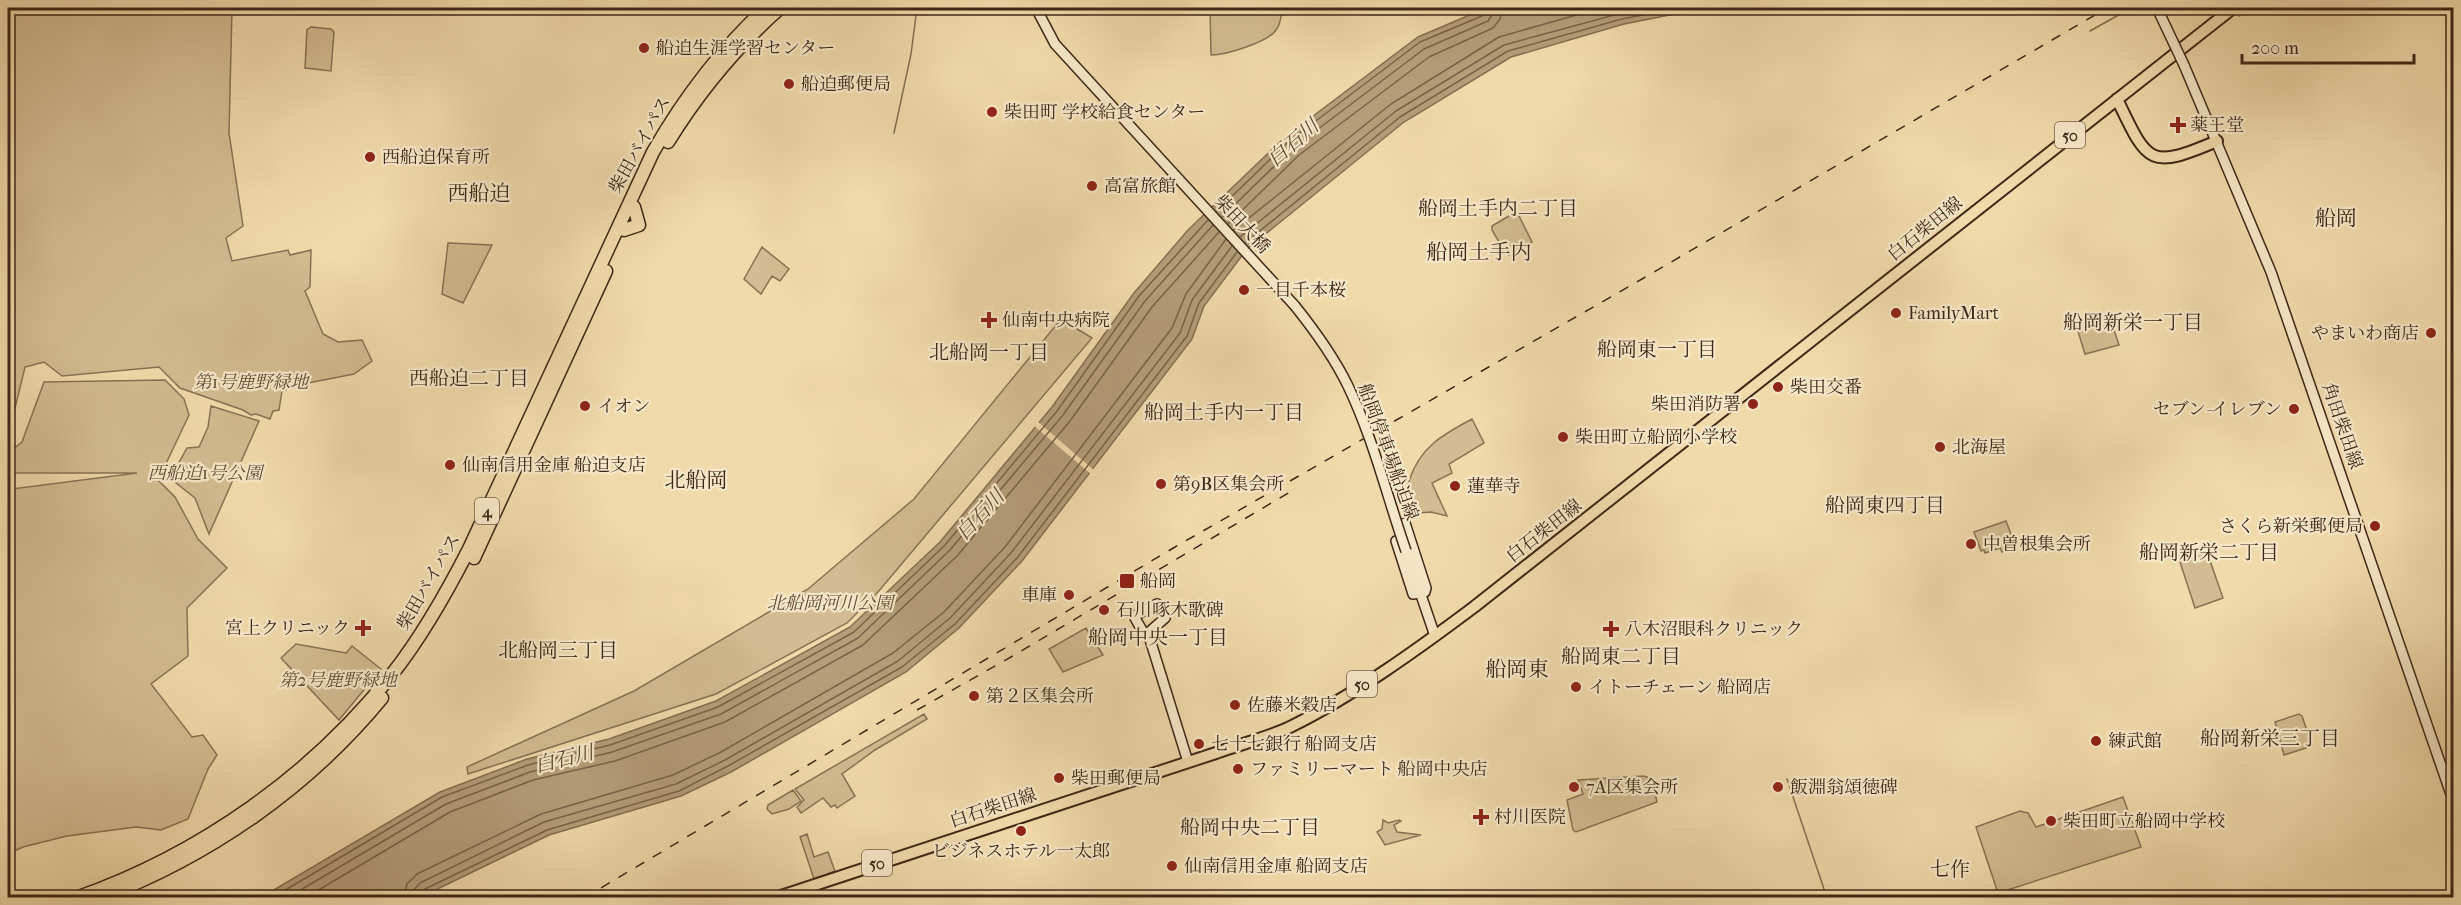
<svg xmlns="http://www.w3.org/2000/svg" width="2461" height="905" font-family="'IM FELL French Canon','Noto Serif JP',serif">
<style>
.green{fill:#d3bc91;stroke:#897254;stroke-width:1.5}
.water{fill:#b49d78;stroke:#856e52;stroke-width:1.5}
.pier{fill:#f1daaa}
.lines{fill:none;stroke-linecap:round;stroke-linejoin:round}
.shore{stroke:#7a6248;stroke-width:1.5}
.stream{stroke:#856e52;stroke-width:1.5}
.secondary-casing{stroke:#3f2718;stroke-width:12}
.primary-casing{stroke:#3f2718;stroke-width:14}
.highway-casing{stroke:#3f2718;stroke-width:15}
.secondary{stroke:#f6e7c8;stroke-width:9}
.primary{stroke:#f1daaa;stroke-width:10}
.highway{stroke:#f1daaa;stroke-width:12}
.rail{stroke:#3f2718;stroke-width:1.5;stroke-dasharray:10 10;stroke-linecap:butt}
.secondary-bridge-casing{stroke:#3f2718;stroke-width:12;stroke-linecap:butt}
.secondary-bridge{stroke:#f6e7c8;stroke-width:9}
.poi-dot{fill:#8f2418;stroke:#f6e7c8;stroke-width:2}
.labels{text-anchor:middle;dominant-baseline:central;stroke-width:4.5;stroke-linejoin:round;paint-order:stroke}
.shield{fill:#f6e7c8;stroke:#76614d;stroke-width:1.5}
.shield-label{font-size:16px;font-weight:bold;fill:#3f2718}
.poi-label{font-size:18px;fill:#3f2718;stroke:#f6e7c8;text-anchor:start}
.street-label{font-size:18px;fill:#3f2718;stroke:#f6e7c8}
.park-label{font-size:18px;font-style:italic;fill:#644c36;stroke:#f6e7c8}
.water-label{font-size:20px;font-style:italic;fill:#624a35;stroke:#f6e7c8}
.neighbourhood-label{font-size:20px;fill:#3f2718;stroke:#f6e7c8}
.quarter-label{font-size:21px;fill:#3f2718;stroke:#f6e7c8}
</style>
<rect width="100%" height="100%" fill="#f1daaa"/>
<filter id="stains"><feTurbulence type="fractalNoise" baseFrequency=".00333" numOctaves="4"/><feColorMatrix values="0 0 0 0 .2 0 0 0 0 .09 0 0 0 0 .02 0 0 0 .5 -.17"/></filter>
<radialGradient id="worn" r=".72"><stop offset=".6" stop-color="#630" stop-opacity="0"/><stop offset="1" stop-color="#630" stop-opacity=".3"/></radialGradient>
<path class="green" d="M8,8H232L229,133L243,226L226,238L232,261L288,250L290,255L311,250L310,287L305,291L323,334L338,342L362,340L372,361L354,374L303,384L282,391L279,410L273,411L270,419L256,414L251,415L243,410L180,388L159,367L62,376L44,362L25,367L8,437Z
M1210,8H1282C1282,14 1280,25 1276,30C1268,42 1226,55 1211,55Z
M311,27L331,29L334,32L331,71L305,68L307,30Z
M1514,213L1518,214L1532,242L1509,255L1506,254L1492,230V226Z
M448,243L492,245L463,303L442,294Z
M762,247L789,269L780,281L772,276L761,294L744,279Z
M2109,315L2119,345L2085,354L2077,328L2080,325Z
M1061,319L1092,338L878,592L847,623L716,694L468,774L467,767L634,691L808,589L914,499Z
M165,380L184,399L189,415L162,472L151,473L175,497L198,539L227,568L187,608L188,656L151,684L192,737L203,735L217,755L208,769L188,819L161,830L136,827L67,836L23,847L8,854V472L12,489L137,473H14L8,464L12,450L22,442L44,382Z
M211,406L259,421L209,534L195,498L176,483L172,475L187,448L199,447L208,427Z
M1472,419L1484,443L1449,464L1452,473L1432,483L1447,516L1431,512L1406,514C1403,504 1406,491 1409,481C1420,447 1442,435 1472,419Z
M2006,521L2016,547L2002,552L2000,548L1985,553L1984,550L1981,551L1974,532Z
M2204,550L2207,552L2223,598L2195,608L2179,559Z
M1086,628L1103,655L1063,672L1049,649Z
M296,644L346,653L352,646L381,669L339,720L281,658Z
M924,714L927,719L875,750L842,774L855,796L837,808L835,805L831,807L823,798L801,813L797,807L804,800L795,789Z
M2299,714L2302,716L2312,746L2284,755L2275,722Z
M1644,776L1652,779L1657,802L1576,832L1573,830L1567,800L1583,794L1578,780Z
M793,790L801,801L789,809L772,814L767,809L768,805Z
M2123,797L2141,847L1998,893L1976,827L2020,811L2028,813L2036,827Z
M1383,820L1388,823L1399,820L1401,821L1394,825L1397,832L1421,835L1385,845L1377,832L1382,829Z
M807,834L814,857L828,852L835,871L814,879L800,837Z"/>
<path class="water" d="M1486,8H1705L1624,24L1511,57L1404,122L1247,249L1204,306L1192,339L1022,561L959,628L906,672L731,772L681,796L549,835L421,897L260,898L440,792L527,759L609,739L716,701L850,627L940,542L1052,407L1134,293L1188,230L1284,138L1418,37Z"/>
<path class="pier" d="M1037,421L1095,471L1092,475L1033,425Z"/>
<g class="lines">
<path class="shore" d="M1217,211L1288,142L1420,42L1482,16L1486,8
M1222,217L1293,148L1424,49L1488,21L1492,15L1493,8
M1228,224L1299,155L1429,57L1493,28L1500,19L1502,8
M1234,230L1391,104L1499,37L1601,8
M1240,237L1396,111L1504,45L1640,8
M1245,243L1400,117L1508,51L1622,19L1678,8
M272,898L442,797L528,765L610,745L718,707L854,632L945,545L1057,411L1139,296L1208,220
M287,898L446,804L530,772L612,752L721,714L858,638L950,550L1063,415L1145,301L1213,225
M305,898L450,812L533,780L615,761L725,722L863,645L957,556L1070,421L1152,307L1219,232
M404,898L407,884L417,874L541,814L673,775L721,752L893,653L944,612L1005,547L1172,328L1186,294L1226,239
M413,898L414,890L420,883L544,822L676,784L725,760L898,661L950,618L1011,553L1180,333L1192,300L1232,246
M421,898L425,889L547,830L679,791L728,766L902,667L955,624L1017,558L1187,336L1199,303L1237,252"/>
<path class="stream" d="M2239,16L2249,8
M2090,31L2131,8
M894,133L911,54L917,8
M1787,779L1827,898"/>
<g class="secondary-casing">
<path id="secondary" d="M1036,8L1055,44L1295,306
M2184,65L2271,272L2454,803
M1396,541L1413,594L1425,592L1426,588L1405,523
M1406,551L1435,636
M1148,633L1165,618L1157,604L1136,615L1135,618L1143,632L1148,633L1188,762"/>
</g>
<g class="primary-casing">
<path id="primary" d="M2117,99C2148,164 2149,170 2217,141
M775,898L1216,753C1240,744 1267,738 1290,727C1353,696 1418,649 1474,607L2233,8"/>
</g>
<g class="highway-casing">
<path id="highway" d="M668,142C699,92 736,47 780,8
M624,230L639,225L634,207
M474,558L606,271
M76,898C199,855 313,775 393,673C423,635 447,592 469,549L653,152C684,98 720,50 766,8
M100,898C210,856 308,788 382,698"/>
</g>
<use href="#secondary" class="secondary"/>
<use href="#primary" class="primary"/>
<use href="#highway" class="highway"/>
<path class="rail" d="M917,710L1011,657L1290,492
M584,898L1175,547L1642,279L2107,8"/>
<g class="secondary-bridge-casing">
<path id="secondary-bridge" d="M2157,8L2184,65
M1295,306C1315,331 1334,357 1348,386C1373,438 1387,496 1406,551"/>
</g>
<use href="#secondary-bridge" class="secondary-bridge"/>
</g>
<g class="poi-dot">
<circle cx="644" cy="48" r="6"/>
<circle cx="789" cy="84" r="6"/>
<circle cx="992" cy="112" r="6"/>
<path d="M2175 116h6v6h6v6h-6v6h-6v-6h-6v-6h6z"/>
<circle cx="370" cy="157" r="6"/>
<circle cx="1092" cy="186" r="6"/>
<circle cx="1244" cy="290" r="6"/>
<circle cx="1896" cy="313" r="6"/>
<path d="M986 311h6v6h6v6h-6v6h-6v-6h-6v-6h6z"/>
<circle cx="2431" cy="333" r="6"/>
<circle cx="1778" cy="387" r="6"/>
<circle cx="1753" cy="404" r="6"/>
<circle cx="585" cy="406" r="6"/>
<circle cx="2294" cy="409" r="6"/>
<circle cx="1563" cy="437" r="6"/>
<circle cx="1940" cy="447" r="6"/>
<circle cx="450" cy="465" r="6"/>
<circle cx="1161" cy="484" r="6"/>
<circle cx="1455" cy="486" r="6"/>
<circle cx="2375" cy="526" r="6"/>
<circle cx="1971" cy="544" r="6"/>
<rect x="1119" y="573" width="16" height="16" rx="3"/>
<circle cx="1069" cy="595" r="6"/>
<circle cx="1104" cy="610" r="6"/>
<path d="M360 619h6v6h6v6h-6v6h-6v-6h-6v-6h6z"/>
<path d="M1608 620h6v6h6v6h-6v6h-6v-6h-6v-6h6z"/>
<circle cx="1576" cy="687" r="6"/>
<circle cx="974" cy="696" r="6"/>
<circle cx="1235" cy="705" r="6"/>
<circle cx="2096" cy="741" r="6"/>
<circle cx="1199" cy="744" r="6"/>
<circle cx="1238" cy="769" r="6"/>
<circle cx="1059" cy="778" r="6"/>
<circle cx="1574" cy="787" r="6"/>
<circle cx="1778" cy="787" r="6"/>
<path d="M1478 808h6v6h6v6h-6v6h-6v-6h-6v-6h6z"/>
<circle cx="2051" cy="821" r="6"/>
<circle cx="1021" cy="831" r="6"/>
<circle cx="1172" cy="866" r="6"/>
</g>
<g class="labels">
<g class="shield">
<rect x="2055" y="122" width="30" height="26" rx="4.5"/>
<rect x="475" y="498" width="24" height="26" rx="4.5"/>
<rect x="1347" y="671" width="30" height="26" rx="4.5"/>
<rect x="862" y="850" width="30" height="26" rx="4.5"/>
</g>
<g class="shield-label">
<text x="2070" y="135">50</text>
<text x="487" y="511">4</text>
<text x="1362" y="684">50</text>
<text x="877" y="863">50</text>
</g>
<g class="poi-label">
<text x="656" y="48">船迫生涯学習センター</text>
<text x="801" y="84">船迫郵便局</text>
<text x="1004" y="112">柴田町 学校給食センター</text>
<text x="2190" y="125">薬王堂</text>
<text x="382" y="157">西船迫保育所</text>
<text x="1104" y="186">高富旅館</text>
<text x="1256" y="290">一目千本桜</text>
<text x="1908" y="313">FamilyMart</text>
<text x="1002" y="320">仙南中央病院</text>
<text x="2419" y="333" text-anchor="end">やまいわ商店</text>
<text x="1790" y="387">柴田交番</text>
<text x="1741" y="404" text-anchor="end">柴田消防署</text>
<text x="597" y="406">イオン</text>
<text x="2282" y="409" text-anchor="end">セブン-イレブン</text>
<text x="1575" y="437">柴田町立船岡小学校</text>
<text x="1952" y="447">北海屋</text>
<text x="462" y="465">仙南信用金庫 船迫支店</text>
<text x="1173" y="484">第9B区集会所</text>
<text x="1467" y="486">蓮華寺</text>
<text x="2363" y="526" text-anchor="end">さくら新栄郵便局</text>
<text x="1983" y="544">中曽根集会所</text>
<text x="1140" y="581">船岡</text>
<text x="1057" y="595" text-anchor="end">車庫</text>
<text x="1116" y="610">石川啄木歌碑</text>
<text x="350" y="628" text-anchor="end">宮上クリニック</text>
<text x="1624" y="629">八木沼眼科クリニック</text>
<text x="1588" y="687">イトーチェーン 船岡店</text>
<text x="986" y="696">第２区集会所</text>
<text x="1247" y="705">佐藤米穀店</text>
<text x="2108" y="741">練武館</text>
<text x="1211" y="744">七十七銀行 船岡支店</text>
<text x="1250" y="769">ファミリーマート 船岡中央店</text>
<text x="1071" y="778">柴田郵便局</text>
<text x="1586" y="787">7A区集会所</text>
<text x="1790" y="787">飯淵翁頌徳碑</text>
<text x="1494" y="817">村川医院</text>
<text x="2063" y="821">柴田町立船岡中学校</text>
<text x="1021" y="851" text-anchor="middle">ビジネスホテル一太郎</text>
<text x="1184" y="866">仙南信用金庫 船岡支店</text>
</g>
<g class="street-label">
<text transform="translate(640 145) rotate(-61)">柴田バイパス</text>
<text transform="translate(1242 224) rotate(47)">柴田大橋</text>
<text transform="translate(1925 229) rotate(-39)">白石柴田線</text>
<text transform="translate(2342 426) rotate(71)">角田柴田線</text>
<text transform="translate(1388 452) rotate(70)">船岡停車場船迫線</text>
<text transform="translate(1544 531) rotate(-38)">白石柴田線</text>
<text transform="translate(429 582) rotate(-60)">柴田バイパス</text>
<text transform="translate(993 808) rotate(-18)">白石柴田線</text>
</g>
<g class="park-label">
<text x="251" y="382">第1号鹿野緑地</text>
<text x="205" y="473">西船迫1号公園</text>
<text x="830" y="603">北船岡河川公園</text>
<text x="338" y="680">第2号鹿野緑地</text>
</g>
<g class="water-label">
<text transform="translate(1293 143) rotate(-41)">白石川</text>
<text transform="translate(980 515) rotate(-47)">白石川</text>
<text transform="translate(564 759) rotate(-14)">白石川</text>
</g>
<g class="neighbourhood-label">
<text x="1498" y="208">船岡土手内二丁目</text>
<text x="2133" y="322">船岡新栄一丁目</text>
<text x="1657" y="349">船岡東一丁目</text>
<text x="989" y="352">北船岡一丁目</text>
<text x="469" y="378">西船迫二丁目</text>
<text x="1224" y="412">船岡土手内一丁目</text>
<text x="1885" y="505">船岡東四丁目</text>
<text x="2209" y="552">船岡新栄二丁目</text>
<text x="1158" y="637">船岡中央一丁目</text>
<text x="558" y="650">北船岡三丁目</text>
<text x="1621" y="656">船岡東二丁目</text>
<text x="2270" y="738">船岡新栄三丁目</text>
<text x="1250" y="827">船岡中央二丁目</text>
<text x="1950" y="869">七作</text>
</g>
<g class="quarter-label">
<text x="479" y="193">西船迫</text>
<text x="2336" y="218">船岡</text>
<text x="1479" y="252">船岡土手内</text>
<text x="696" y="480">北船岡</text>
<text x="1517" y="669">船岡東</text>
</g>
</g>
<rect width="2461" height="905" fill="none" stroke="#f1daaa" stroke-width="30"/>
<rect x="9" y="9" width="2443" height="887" fill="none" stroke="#3f2718" stroke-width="3"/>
<rect x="15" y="15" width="2431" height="875" fill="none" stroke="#3f2718" stroke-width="1.5"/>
<path d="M2242 54v9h172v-9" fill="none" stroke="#3f2718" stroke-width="3"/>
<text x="2251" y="54" font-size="18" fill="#3f2718" stroke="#f6e7c8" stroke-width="4.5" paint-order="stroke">200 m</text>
<rect width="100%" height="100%" filter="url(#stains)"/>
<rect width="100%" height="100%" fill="url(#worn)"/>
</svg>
